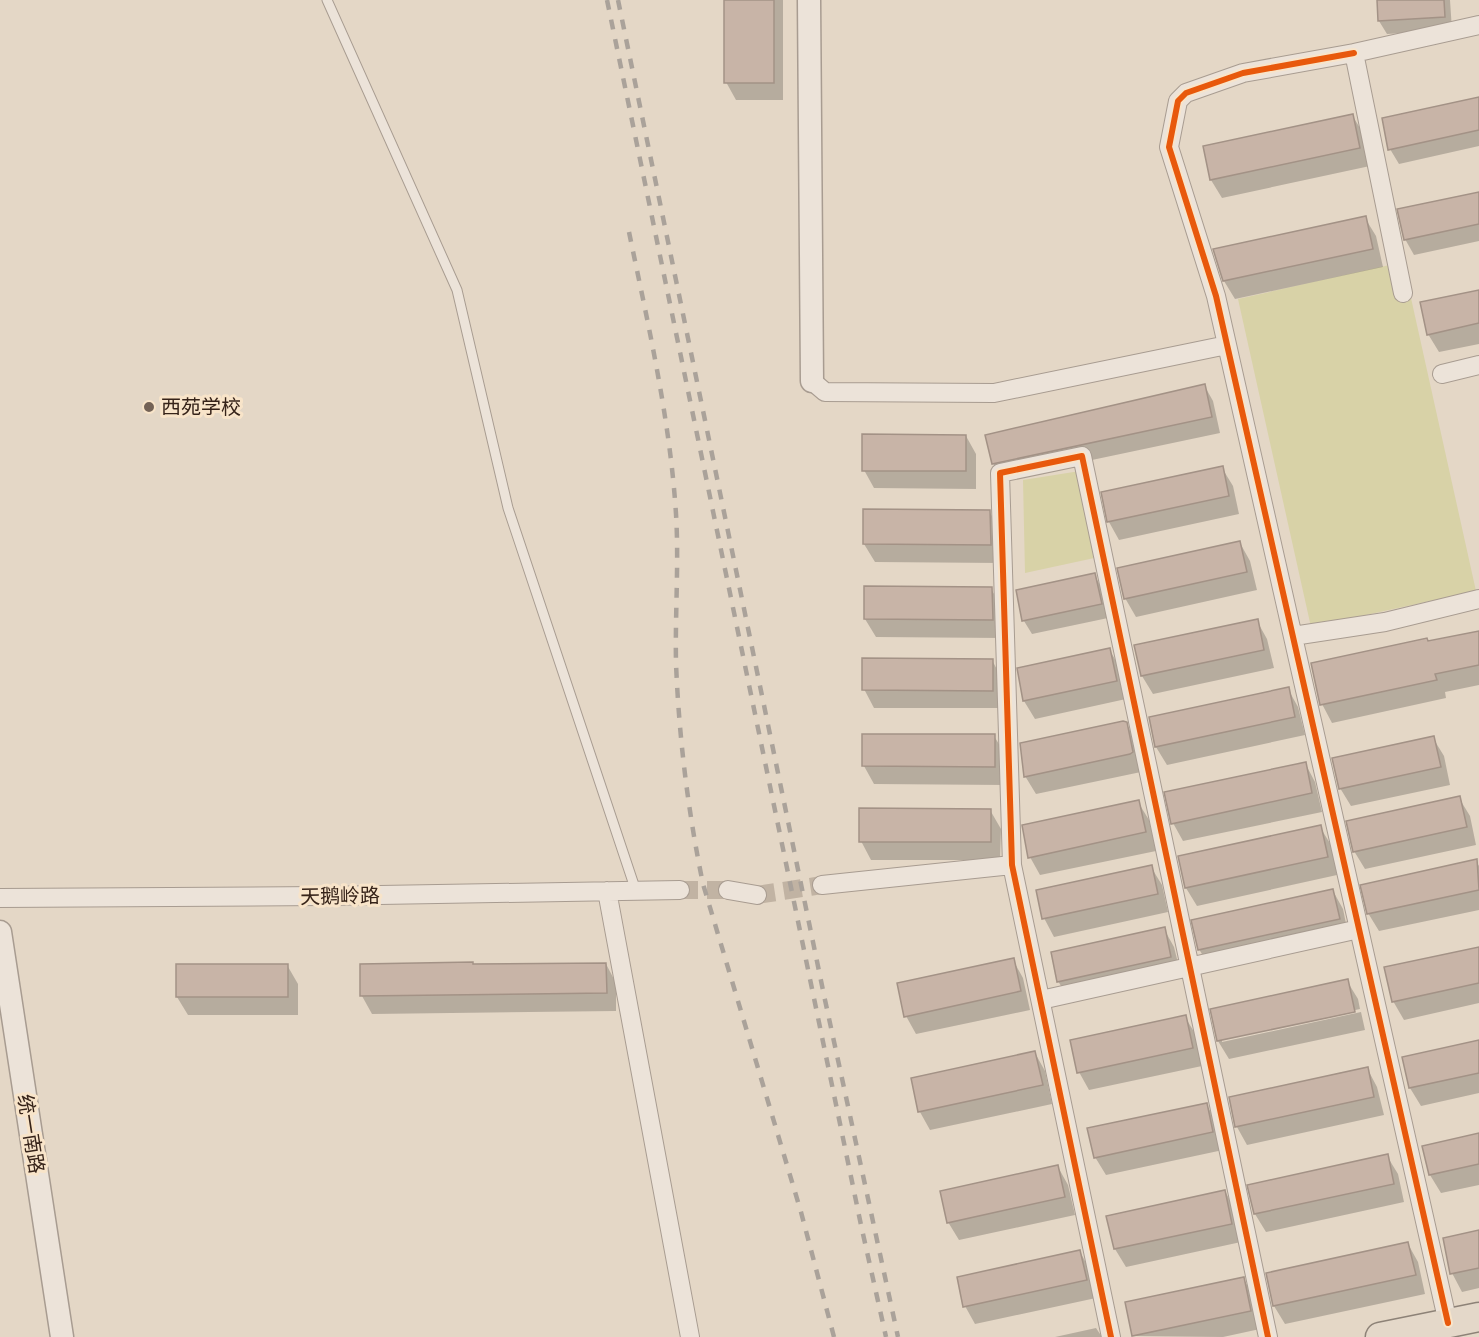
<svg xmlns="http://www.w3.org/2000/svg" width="1479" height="1337" font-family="'Zilla Slab','Noto Sans SC',serif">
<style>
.green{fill:#d8d2a7}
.shadow{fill:#0003}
.building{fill:#c8b4a7;stroke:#a39286;stroke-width:1.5}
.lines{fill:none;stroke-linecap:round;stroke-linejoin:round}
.minor-tunnel{stroke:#c1b3a3;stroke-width:18;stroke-dasharray:18 9;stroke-linecap:butt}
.service-casing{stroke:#a89c91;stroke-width:11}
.minor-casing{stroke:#a89c91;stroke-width:20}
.tertiary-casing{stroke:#a89c91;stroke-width:25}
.primary-casing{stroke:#8d8277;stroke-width:31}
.service{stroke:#ece3d9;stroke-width:9}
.minor{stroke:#ece3d9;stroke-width:18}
.tertiary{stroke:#ece3d9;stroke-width:22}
.primary{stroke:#e4d8c9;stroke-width:28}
.rail{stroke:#aaa29a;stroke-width:4.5;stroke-dasharray:10 10;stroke-linecap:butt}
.cycleway-casing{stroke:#f8e4c9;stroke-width:10}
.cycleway{stroke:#e8590c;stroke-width:6}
.poi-dot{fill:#736256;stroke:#f8e4c9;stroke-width:2}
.labels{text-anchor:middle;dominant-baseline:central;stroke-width:6;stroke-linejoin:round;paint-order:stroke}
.poi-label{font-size:20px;fill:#362319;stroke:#f8e4c9;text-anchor:start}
.street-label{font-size:20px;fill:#362319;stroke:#f8e4c9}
</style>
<rect width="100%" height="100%" fill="#e4d7c6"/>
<path class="green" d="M1403,262L1476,591L1311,627L1238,299Z
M1080,471L1099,557L1025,573L1023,480Z"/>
<path class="shadow" d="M726,0H783V100H736L726,82Z
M1378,0H1450L1452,30L1387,34L1379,21Z
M1479,98V146L1399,164L1390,149Z
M1352,115L1363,133L1370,166L1222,198L1211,180L1204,147Z
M1479,193V241L1414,255L1405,239Z
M1365,218L1376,236L1383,267L1235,299L1224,281Z
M1479,290V344L1439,352L1428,334Z
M1204,385L1213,401L1220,433L1002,479L993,463L1106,410L1105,407Z
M966,436L976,454V489L874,488L864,470Z
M1222,468L1233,486L1239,514L1119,540L1109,522L1103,494Z
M989,511L1000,530L1001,563L875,562L864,544Z
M1240,543L1250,561L1257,590L1136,617L1125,598Z
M1094,575L1102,588L1108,618L1032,634L1024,621L1017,591Z
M991,589L1002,607V638L876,637L865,619Z
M1257,621L1267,639L1274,668L1153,694L1142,676L1136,647Z
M1479,633V685L1445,692L1446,698L1332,723L1322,704L1429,643Z
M1109,649L1120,668L1126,699L1035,719L1024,701Z
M992,660L1002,679V708H874L864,689Z
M1288,689L1298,707L1305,735L1167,765L1156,747L1150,718Z
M1126,723L1136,742L1141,772L1036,794L1025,776Z
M994,736L1005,754V785L874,784L864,766Z
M1433,738L1444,756L1450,785L1351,806L1340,788Z
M1305,763L1315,782L1322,812L1183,841L1173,823Z
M1459,798L1470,816L1476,845L1365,869L1354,851Z
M1138,802L1149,820L1156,851L1040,875L1030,857Z
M990,810L1001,829L1000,860H871L861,841Z
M1320,827L1331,845L1337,875L1197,906L1186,888Z
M1476,861L1479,866V910L1379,931L1368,913Z
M1151,867L1162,885L1168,912L1054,937L1044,918Z
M1333,891L1343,909L1349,938L1210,968L1199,949Z
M1164,929L1174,947L1181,975L1069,999L1058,981Z
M1479,948V1003L1404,1020L1393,1001Z
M1013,960L1023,978L1030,1010L916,1034L906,1016Z
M606,964L616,983V1011L372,1014L362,996Z
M287,965L298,984V1015H188L177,997V966Z
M1347,981L1358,999L1360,1009L1222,1039V1042L1361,1012L1365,1030L1229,1059L1218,1041L1212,1010Z
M1185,1017L1196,1035L1202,1066L1089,1090L1079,1072Z
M1479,1042V1093L1421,1106L1410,1088L1404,1058Z
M1035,1053L1045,1071L1052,1104L930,1130L920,1112Z
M1367,1068L1377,1087L1384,1115L1247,1145L1237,1127L1231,1098Z
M1206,1104L1217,1123L1223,1150L1106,1175L1095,1157Z
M1479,1135V1185L1441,1193L1430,1175L1424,1147Z
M1387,1156L1398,1174L1404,1202L1266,1232L1255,1214L1249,1186Z
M1058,1167L1068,1185L1075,1215L959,1240L948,1222Z
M1225,1191L1235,1210L1241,1242L1126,1267L1115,1249L1108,1217Z
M1479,1232V1288L1462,1292L1452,1273Z
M1408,1244L1418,1262L1425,1294L1285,1324L1274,1306Z
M1080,1252L1090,1270L1096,1298L975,1324L965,1306Z
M1243,1278L1254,1297L1260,1329L1223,1337L1134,1336L1127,1303Z
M1096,1328L1102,1337H1055Z"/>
<path class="building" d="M724,0H774V83H724Z
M1377,0H1444L1445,17L1378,21Z
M1479,97V130L1388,150L1382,118Z
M1353,114L1360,148L1210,180L1203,146Z
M1479,192V224L1404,240L1397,209Z
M1366,216L1373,249L1223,281L1213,249Z
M1479,290V323L1427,335L1420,302Z
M1205,384L1212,417L992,464L985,435Z
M862,434L966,435V471H862Z
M1223,466L1229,496L1107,522L1101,492Z
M863,509L990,510L991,545L863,544Z
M1240,541L1247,572L1124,599L1117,568Z
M1095,573L1102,604L1022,621L1016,590Z
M864,586L992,587L993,620L864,619Z
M1258,619L1264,650L1141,676L1134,645Z
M1479,631V665L1435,674L1437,680L1320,705L1311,663L1427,638L1428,641Z
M1110,648L1117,681L1023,701L1017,668Z
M862,658L993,659V691L862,690Z
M1289,687L1295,717L1155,747L1149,717Z
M1123,721L1127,722L1133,752L1130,754L1024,777L1020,743Z
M862,734H995V767L862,766Z
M1434,736L1441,767L1339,789L1332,758Z
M1306,762L1312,793L1171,824L1164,792Z
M1460,796L1467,827L1353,852L1346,821Z
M1139,800L1146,832L1028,858L1022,825Z
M859,808L991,809V842H859Z
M1321,825L1328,857L1185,888L1178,856Z
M1477,859L1479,890L1367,914L1360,885Z
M1152,865L1158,894L1042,919L1036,890Z
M1333,889L1340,919L1198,950L1191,920Z
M1165,927L1171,957L1057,982L1051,952Z
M1479,947V983L1392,1002L1384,967Z
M1014,958L1021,991L904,1017L897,983Z
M473,962V964L606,963L607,993L360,996V964Z
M176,964H288V997H176Z
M1348,979L1355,1012L1217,1041L1210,1009Z
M1186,1015L1193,1048L1077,1073L1070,1040Z
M1479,1040V1073L1409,1088L1402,1057Z
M1035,1051L1043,1085L918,1112L911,1078Z
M1368,1067L1374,1097L1235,1127L1229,1097Z
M1207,1103L1213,1132L1094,1158L1087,1128Z
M1479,1133V1164L1429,1175L1422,1146Z
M1388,1154L1394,1184L1254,1214L1247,1185Z
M1058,1165L1065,1197L947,1223L940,1191Z
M1225,1190L1232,1224L1114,1249L1106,1216Z
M1479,1230V1268L1450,1274L1443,1238Z
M1408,1242L1416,1275L1273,1306L1266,1273Z
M1080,1250L1087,1280L963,1307L957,1277Z
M1244,1277L1251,1311L1132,1336L1125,1302Z"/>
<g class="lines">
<path class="minor-tunnel" d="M680,890H728
M757,895L822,885"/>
<g class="service-casing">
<path id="service" d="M327,0L457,290L508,508L636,891"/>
</g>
<g class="minor-casing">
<path id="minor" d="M1354,53L1243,73L1186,93L1178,101L1169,147L1216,296L1448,1323
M1403,293L1354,53L1479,25
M1442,374L1479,365
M812,381L825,392L994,393L1227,345
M1293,636L1385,622L1479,599
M822,885L1012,865
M728,890L757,895
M607,891L690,1337
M0,898L322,896L680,890
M1041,1000L1359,929
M1111,1337L1012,865L1000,473L1082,456L1268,1337"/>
</g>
<g class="tertiary-casing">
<path id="tertiary" d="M809,0L812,381
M0,932L62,1337"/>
</g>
<g class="primary-casing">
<path id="primary" d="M1380,1337L1479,1317"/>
</g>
<use href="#service" class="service"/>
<use href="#minor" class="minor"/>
<use href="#tertiary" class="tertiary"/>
<use href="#primary" class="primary"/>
<path class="rail" d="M607,0L861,1225L886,1337
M618,0L825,1000L898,1337
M629,232C648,324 670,419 676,514C679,563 675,613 676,663C679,738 688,811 703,884L801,1212L834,1337"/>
<g class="cycleway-casing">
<path id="cycleway" d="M1354,53L1243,73L1186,93L1178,101L1169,147L1216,296L1448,1323
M1111,1337L1012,865L1000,473L1082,456L1268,1337"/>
</g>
<use href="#cycleway" class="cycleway"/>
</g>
<circle class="poi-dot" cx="149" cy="407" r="6"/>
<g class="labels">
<g class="poi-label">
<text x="161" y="407">西苑学校</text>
</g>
<g class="street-label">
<text transform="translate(340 896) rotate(-1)">天鹅岭路</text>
<text transform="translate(31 1134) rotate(81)">统一南路</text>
</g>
</g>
</svg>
